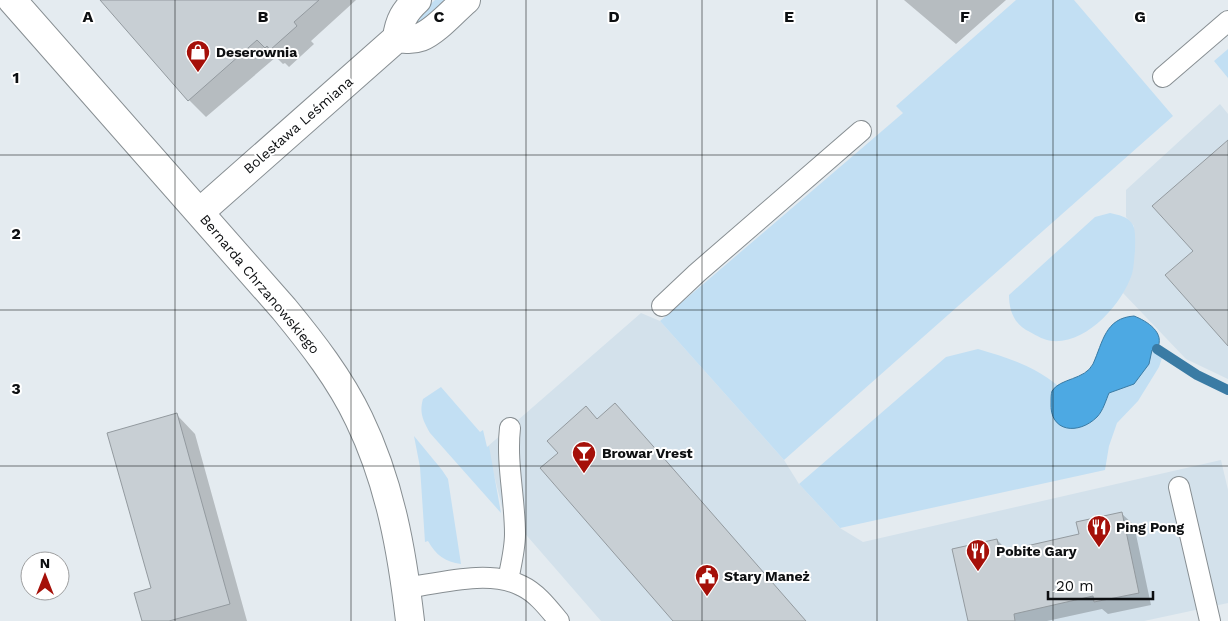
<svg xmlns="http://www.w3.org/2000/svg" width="1228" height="621" font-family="'Work Sans',sans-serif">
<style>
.built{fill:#d3e1eb}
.green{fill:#c2dff3}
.water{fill:#4da9e3;stroke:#3a7ba4}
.shadow{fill:#0003}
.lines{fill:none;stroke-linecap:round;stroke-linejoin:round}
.stream{stroke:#3a7ba4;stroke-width:10}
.building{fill:#c8cfd4;stroke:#939a9f}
.service-casing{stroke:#878e92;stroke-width:22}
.minor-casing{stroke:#878e92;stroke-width:30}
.tertiary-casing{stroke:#878e92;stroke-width:30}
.service{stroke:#fff;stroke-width:20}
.minor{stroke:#fff;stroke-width:28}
.tertiary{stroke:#fff;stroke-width:28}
.grid{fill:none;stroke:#0d0f11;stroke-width:1;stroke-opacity:0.55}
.labels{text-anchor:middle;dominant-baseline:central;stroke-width:4;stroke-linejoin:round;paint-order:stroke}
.poi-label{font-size:14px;font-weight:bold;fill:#0d0f11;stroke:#fff;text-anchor:start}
.street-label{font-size:14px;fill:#0d0f11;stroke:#fff}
.grid-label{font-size:16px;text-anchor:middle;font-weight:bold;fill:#0d0f11;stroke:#fff;stroke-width:4;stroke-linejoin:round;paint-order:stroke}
</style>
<rect width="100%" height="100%" fill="#e4ebf0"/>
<path class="built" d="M1220,104L1228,114V379L1186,359L1123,293L1132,272L1134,226L1126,217V190Z
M641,313L660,321L784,460L799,484L840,528L863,542L1221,460L1228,490V603L1144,621H601L502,507L487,447Z"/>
<path class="green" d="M435,0H449L418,27L411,22Z
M1016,0H1074L1173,116L784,460L660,321L903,113L896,106Z
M1228,49V78L1214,61Z
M1110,213C1118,215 1128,216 1133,225C1136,231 1135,244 1135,251C1134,258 1134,267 1132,274C1122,304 1087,344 1052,341C1044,340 1037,336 1030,332C1015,325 1009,312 1009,295L1095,217Z
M978,349C1008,358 1032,365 1057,385L1051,392L1050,408L1105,402L1109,393L1134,384L1152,350L1162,358L1159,367L1138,401L1117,423L1109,446L1105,470L840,528L799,484L946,357Z
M441,387L480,432L483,430L487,447L489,446L501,513L430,433C423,420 419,413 423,399Z
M414,436L442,470L448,479L461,564C445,562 436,555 428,541L425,542L420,467Z"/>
<path class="water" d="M1134,316C1147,321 1166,333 1157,349L1152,350L1149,364L1134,384L1109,393C1106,400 1103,411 1097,417C1079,435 1049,433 1051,402C1051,398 1051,394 1052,391C1060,378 1085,380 1093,364C1103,342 1105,318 1134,316Z"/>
<path class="shadow" d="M101,0H356L311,41L314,44L289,67L285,63L283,64L276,57L206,117L189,100Z
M904,0H1006L956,44Z
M177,415L195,434L247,621H143L153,589Z
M1121,513L1134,525L1151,605L1108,614L1102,609L1047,621H969L997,540L1008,551L1080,535Z"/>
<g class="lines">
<path class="stream" d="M1157,349L1197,375L1228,390"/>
</g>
<path class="building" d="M100,0H319L294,22L297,26L270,50L267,46L265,48L257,40L188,101Z
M1228,140V346L1165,275L1193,251L1152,206Z
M615,403L668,463L806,621H673L540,468L558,453L547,441L586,406L597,419Z
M177,413L230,604L169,621H142L134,593L151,588L107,433Z
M1122,512L1139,593L1094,602L1093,596L1014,614L1015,621H968L952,549L997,539L1000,552L1079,534L1076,522Z"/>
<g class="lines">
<g class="service-casing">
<path id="service" d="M1163,77L1228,21
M662,306L697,273L861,131
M1179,487L1210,621
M508,580C511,565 515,549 515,534C515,498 506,463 510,428
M406,588C440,583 491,569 522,586C537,593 549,609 559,621"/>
</g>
<g class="minor-casing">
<path id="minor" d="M397,38C405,39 413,40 421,37C436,31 453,11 466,0
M200,212L397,38C399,21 405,11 417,0"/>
</g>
<g class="tertiary-casing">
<path id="tertiary" d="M12,0L284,309C312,343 340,379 359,419C390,483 402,551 410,621"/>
</g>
<use href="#service" class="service"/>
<use href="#minor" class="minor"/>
<use href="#tertiary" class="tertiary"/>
</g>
<path class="grid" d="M175,0V621M351,0V621M526,0V621M702,0V621M877,0V621M1053,0V621M0,155H1228M0,310H1228M0,466H1228"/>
<defs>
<g id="shop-pin" transform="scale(1.25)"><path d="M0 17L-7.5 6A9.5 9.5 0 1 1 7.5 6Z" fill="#a51009" stroke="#fff"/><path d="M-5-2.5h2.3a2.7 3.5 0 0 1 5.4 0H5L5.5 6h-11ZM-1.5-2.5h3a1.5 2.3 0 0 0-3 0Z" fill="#fff"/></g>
<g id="bar-pin" transform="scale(1.25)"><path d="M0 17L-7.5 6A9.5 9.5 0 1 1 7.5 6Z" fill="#a51009" stroke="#fff"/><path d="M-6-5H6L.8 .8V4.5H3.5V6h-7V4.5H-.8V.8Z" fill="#fff"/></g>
<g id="restaurant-pin" transform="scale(1.25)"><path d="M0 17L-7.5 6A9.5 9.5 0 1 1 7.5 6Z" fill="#a51009" stroke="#fff"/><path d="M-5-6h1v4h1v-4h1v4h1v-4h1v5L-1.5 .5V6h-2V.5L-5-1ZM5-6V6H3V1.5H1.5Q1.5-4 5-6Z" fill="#fff"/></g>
<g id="civic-pin" transform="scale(1.25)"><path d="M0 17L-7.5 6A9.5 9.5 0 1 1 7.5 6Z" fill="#a51009" stroke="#fff"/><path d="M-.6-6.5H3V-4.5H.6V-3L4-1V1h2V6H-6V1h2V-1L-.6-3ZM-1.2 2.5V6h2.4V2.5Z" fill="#fff"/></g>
</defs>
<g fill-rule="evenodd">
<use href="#shop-pin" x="198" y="52"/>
<use href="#bar-pin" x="584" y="453"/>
<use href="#restaurant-pin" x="1099" y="527"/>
<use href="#restaurant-pin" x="978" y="551"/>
<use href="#civic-pin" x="707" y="576"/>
</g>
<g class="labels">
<g class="poi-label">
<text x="216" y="52">Deserownia</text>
<text x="602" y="453">Browar Vrest</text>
<text x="1116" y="527">Ping Pong</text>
<text x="996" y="551">Pobite Gary</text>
<text x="724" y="576">Stary Maneż</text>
</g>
<g class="street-label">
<text transform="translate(298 125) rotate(-41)">Bolesława Leśmiana</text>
<text transform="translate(260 284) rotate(50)">Bernarda Chrzanowskiego</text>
</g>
</g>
<g class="grid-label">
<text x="88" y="22">A</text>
<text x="263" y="22">B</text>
<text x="439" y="22">C</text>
<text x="614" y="22">D</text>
<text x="789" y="22">E</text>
<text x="965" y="22">F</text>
<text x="1140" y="22">G</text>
<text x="16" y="83">1</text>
<text x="16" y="239">2</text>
<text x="16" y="394">3</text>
</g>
<g transform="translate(45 576)"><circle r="24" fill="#ffffff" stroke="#9e9fa0"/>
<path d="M0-4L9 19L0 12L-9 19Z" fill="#a51009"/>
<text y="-8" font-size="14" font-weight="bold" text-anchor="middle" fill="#0d0f11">N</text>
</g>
<path d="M1048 591v8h105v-8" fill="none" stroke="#0d0f11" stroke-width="2.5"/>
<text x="1056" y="591" font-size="15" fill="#0d0f11" stroke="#ffffff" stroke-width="4" paint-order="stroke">20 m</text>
</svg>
